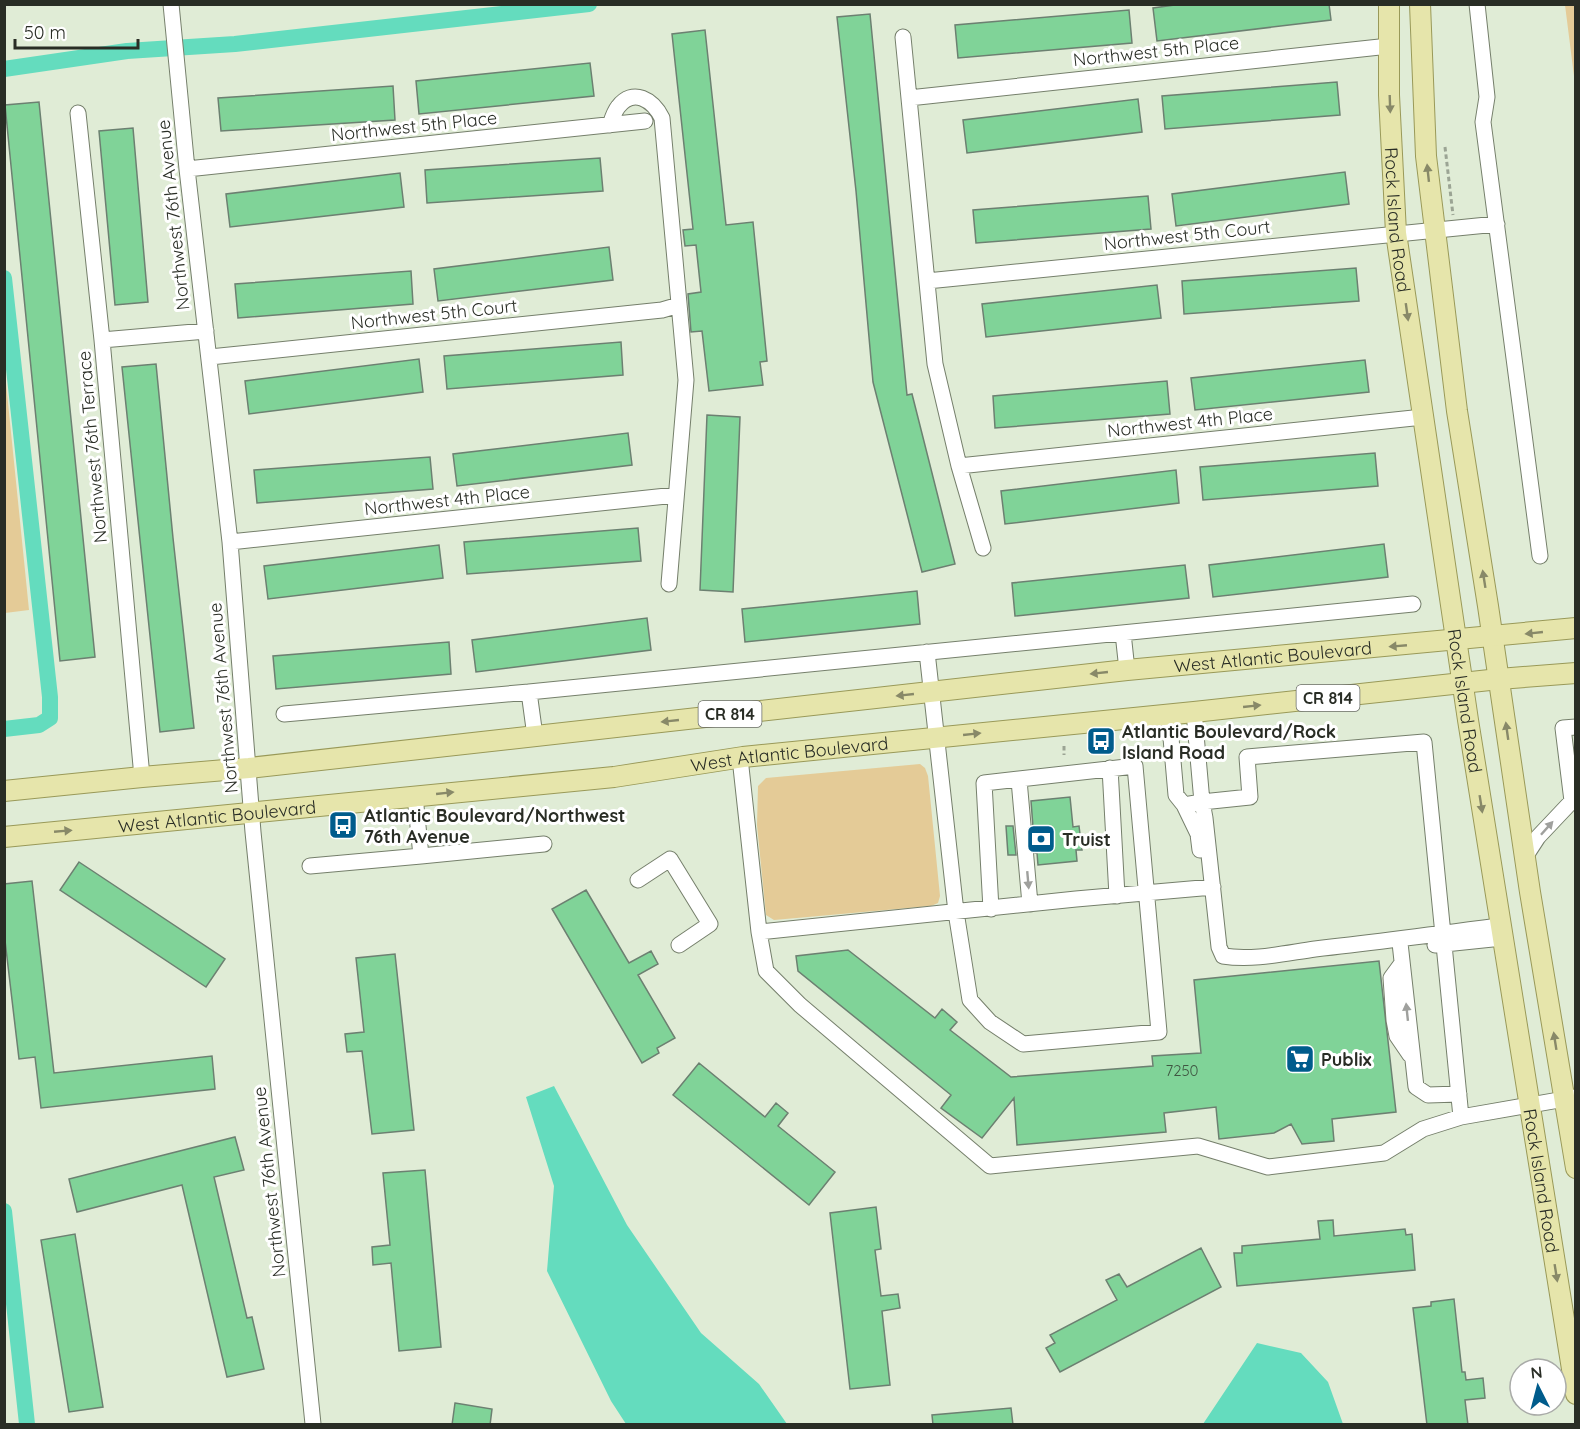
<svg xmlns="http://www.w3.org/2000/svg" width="1580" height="1429" font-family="Quicksand,sans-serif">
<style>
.green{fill:#e4cb97}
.water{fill:#64dcbe}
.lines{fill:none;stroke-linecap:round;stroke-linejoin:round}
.canal{stroke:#64dcbe;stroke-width:16}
.building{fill:#80d398;stroke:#6c8071;stroke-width:1.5}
.minor-casing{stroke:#757f6b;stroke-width:17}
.major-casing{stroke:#999958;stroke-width:22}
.path{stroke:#9ba494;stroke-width:3;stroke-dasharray:4.5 3;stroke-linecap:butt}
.minor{stroke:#fff;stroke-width:15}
.major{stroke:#e6e5ab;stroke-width:20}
.oneway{fill:#888968}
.oneway2{fill:#9fa09d}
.labels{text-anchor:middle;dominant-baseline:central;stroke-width:6;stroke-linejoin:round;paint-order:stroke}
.number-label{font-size:15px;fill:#3f5642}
.shield{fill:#fff;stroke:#696c66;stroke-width:1.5}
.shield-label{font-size:16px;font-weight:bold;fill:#292d25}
.street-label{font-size:18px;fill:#292d25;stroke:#fff}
.poi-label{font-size:18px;font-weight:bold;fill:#292d25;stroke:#fff;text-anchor:start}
</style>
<rect width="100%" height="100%" fill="#e0ecd6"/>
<path class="green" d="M1565,5H1575V84Z
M4,363L29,610L5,613H4Z
M920,764L925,768L928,776L940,896L938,903L931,906L774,920L766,915L757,825L758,786L766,778Z"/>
<path class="water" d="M554,1086L627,1225L701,1333L759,1384L787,1424H626L611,1401L547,1271L554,1186L526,1097Z
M1257,1343L1301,1353L1328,1382L1343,1424H1203Z"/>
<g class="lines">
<path class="canal" d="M4,69L127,51L235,44L589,4
M4,278L50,697V718L39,725L4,729
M4,1211L27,1424"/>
</g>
<path class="building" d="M1182,4H1329L1331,20L1157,41L1153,8Z
M1129,10L1132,43L958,58L955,25Z
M870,14L907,395L912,394L955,564L922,572L873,382L856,191L837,17Z
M705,30L726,225L753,222L767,361L760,362L763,385L709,391L702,331L691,332L688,294L701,292L696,245L685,246L683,230L693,229L672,34Z
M590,63L594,96L419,114L416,81Z
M1337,82L1340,115L1165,129L1162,96Z
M393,86L395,120L221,131L218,98Z
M1138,99L1142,132L967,153L963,120Z
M39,102L95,657L60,661L5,105Z
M133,128L148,302L115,305L99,131Z
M600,158L603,191L427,203L425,170Z
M1345,172L1349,204L1176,226L1172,194Z
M400,173L404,207L230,227L226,194Z
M1148,196L1151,229L976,243L973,210Z
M609,247L613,280L438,301L434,269Z
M1356,268L1359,301L1184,314L1182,281Z
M411,271L413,304L238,318L235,284Z
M1157,285L1161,318L986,337L982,304Z
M621,342L623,375L447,389L444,356Z
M419,359L423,392L249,414L245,381Z
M1365,360L1369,392L1195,410L1191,378Z
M156,364L173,538L194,728L160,732L122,367Z
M1167,381L1170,414L995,428L993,396Z
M707,415L740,417L733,592L700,590Z
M628,433L632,465L457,486L453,454Z
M1375,453L1378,486L1203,500L1200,467Z
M430,457L433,489L257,503L254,470Z
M1176,470L1179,503L1005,524L1001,491Z
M638,528L641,561L467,574L464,542Z
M1384,544L1388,577L1213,597L1209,565Z
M439,545L443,578L268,599L264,566Z
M1185,565L1189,598L1015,616L1012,583Z
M917,591L920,624L745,642L742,609Z
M647,618L651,650L476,672L472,640Z
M449,642L451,674L276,689L273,656Z
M1070,797L1073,827L1079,826L1082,850H1076L1077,861L1038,865L1037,853H1035L1031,801Z
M1006,826H1013L1016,855H1008Z
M79,862L225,959L206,987L60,890Z
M32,881L54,1073L212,1056L215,1089L41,1108L35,1057L19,1059L4,932V884Z
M586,890L629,963L651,951L658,964L638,975L675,1038L657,1048L659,1053L642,1063L552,909Z
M848,950L935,1018L942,1009L957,1022L950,1030L1011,1077L1153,1066L1152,1056L1201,1053L1194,980L1379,961L1396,1112L1332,1119L1334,1141L1302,1144L1291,1124L1274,1133L1219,1139L1216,1107L1164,1113L1166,1132L1017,1145L1014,1098L982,1138L941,1108L951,1095L798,971L796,956Z
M395,954L414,1130L372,1134L362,1051L347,1052L345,1034L364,1032L356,958Z
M699,1063L765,1117L776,1103L788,1113L778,1126L835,1172L809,1205L673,1095Z
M235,1137L244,1170L214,1177L247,1318L252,1317L264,1369L227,1377L182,1185L77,1212L69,1179Z
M425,1170L441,1347L399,1351L391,1263L373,1265L372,1247L390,1245L383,1173Z
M876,1207L881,1249L875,1250L881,1296L898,1294L900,1308L882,1311L890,1385L850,1389L830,1213Z
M1333,1220L1334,1236L1405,1229L1406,1235L1412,1234L1415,1270L1237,1286L1234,1253H1242V1246L1320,1239L1318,1221Z
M75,1234L103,1407L69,1412L41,1240Z
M1201,1248L1221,1287L1060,1372L1046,1348L1055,1343L1050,1335L1117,1300L1106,1280L1119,1274L1127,1287Z
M1454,1299L1462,1372H1465L1466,1380L1483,1378L1485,1398L1465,1400L1468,1425H1427L1413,1308L1431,1306V1302Z
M455,1403L492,1409L490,1425H452Z
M1011,1408L1013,1425H933L932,1415Z"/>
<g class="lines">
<g class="minor-casing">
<path id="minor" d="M171,4L187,169L230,542L253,832L313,1424
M1477,4L1487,97L1483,122L1540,556
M903,37L935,364L959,466L983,548
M909,98L1389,46
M78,113L102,340L142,777
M610,125C612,119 614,112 618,107C633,87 653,100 662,118L686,380L669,584
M187,169L645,121
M927,281L1497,224
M102,340L206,331
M210,357L662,310L679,305
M959,466L1423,417
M230,542L676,495
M1123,633L1127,670
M927,652L956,912L970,1000L990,1022L1023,1044L1159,1032L1135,766L984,783L991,909
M529,692L535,736
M284,714L529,692L1413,604
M1169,715L1176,795L1184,805L1202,802L1194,712
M1576,727L1563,728L1572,801H1576
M740,758L759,932L766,971L800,1005L990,1166L1198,1146L1268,1167L1384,1153L1423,1129L1461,1117
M1110,768L1117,896
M1019,780L1030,904
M1184,805L1198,834L1200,850
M421,856L544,844
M1525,857L1538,837L1572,801
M310,866L421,856L415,796
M638,880L670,859L710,924L679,945
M1499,926C1438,934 1377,942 1315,949C1286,953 1253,961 1223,956L1219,947L1205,818L1202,802L1250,797L1247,757L1424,742L1461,1117L1576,1097
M759,932L1076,899L1213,887
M1400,943L1416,1087L1428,1095L1459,1094
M1435,945L1502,938
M1402,963L1391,978L1394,1020L1397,1036L1410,1055"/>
</g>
<g class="major-casing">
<g id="major">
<path id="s1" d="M1389,4V95L1396,233L1468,720L1576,1394"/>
<path d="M1420,4L1426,156L1457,411L1488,606L1530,892L1576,1168"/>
<path id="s2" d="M4,791L142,777L249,768L1127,670L1576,628"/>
<path id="s3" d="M4,837L614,777L743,757L1194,712L1499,679L1576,673"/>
</g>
</g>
<path class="path" d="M1445,147L1453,215
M1064,746V755"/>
<use href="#minor" class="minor"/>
<use href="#major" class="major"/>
</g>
<defs><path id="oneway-solid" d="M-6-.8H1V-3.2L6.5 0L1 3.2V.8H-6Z" transform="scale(1.5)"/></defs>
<g class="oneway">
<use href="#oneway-solid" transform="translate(1390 104) rotate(88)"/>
<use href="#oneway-solid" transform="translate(1428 173) rotate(-96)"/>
<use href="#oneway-solid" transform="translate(1407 312) rotate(82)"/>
<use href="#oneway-solid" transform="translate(1484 579) rotate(-99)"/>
<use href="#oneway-solid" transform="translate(1534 633) rotate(174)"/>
<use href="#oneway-solid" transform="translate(1398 646) rotate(175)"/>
<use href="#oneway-solid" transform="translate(1099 673) rotate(174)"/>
<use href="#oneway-solid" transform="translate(905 695) rotate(174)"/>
<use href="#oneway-solid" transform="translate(1252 706) rotate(-6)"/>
<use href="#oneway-solid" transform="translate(670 721) rotate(174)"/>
<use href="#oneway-solid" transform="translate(1507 731) rotate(-98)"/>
<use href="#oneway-solid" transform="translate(972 734) rotate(-6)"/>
<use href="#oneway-solid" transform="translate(445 793) rotate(-6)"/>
<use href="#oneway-solid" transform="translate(1481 804) rotate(81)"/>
<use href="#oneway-solid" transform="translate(63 831) rotate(-5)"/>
<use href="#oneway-solid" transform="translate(1555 1041) rotate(-99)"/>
<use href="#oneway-solid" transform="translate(1556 1273) rotate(81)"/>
</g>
<g class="oneway2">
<use href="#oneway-solid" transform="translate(1547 828) rotate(-48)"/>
<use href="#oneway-solid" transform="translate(1028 880) rotate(85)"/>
<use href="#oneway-solid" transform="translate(1407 1012) rotate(-96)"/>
</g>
<defs>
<g id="bus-square" transform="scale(1.5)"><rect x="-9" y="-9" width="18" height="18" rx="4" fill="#005c8c" stroke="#fff"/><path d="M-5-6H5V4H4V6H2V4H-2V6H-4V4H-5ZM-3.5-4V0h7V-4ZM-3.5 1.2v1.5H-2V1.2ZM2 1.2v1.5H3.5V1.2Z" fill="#fff"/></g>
<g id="bank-square" transform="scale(1.5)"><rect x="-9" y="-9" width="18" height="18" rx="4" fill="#005c8c" stroke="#fff"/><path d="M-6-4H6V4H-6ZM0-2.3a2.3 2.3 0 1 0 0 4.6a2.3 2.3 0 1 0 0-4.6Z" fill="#fff"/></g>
<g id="supermarket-square" transform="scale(1.5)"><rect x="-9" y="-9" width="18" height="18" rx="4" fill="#005c8c" stroke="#fff"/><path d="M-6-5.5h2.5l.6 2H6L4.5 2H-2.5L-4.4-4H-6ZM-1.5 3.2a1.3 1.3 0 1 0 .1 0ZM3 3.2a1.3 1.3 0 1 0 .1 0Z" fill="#fff"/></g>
</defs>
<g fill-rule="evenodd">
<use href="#bus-square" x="1101" y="741"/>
<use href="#bus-square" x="343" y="825"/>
<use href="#bank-square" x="1041" y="839"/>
<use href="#supermarket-square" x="1300" y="1059"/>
</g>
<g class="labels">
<g class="number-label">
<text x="1182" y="1070">7250</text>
</g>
<g class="shield">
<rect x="1296.5" y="685" width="63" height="26" rx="4.5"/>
<rect x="698.5" y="701" width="63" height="26" rx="4.5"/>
</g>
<g class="shield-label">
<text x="1328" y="698">CR 814</text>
<text x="730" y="714">CR 814</text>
</g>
<g class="street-label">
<text transform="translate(1156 51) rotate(-6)">Northwest 5th Place</text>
<text transform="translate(414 126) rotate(-6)">Northwest 5th Place</text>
<text transform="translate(173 215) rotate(-96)">Northwest 76th Avenue</text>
<text stroke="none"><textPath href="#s1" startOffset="216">Rock Island Road</textPath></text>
<text transform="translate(1187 235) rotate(-6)">Northwest 5th Court</text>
<text transform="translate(434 314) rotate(-6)">Northwest 5th Court</text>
<text transform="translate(1190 422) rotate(-6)">Northwest 4th Place</text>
<text transform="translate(92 447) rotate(-95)">Northwest 76th Terrace</text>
<text transform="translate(447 500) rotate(-6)">Northwest 4th Place</text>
<text stroke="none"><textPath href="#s2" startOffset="1276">West Atlantic Boulevard</textPath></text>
<text transform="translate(223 698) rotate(-95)">Northwest 76th Avenue</text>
<text stroke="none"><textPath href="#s1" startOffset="702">Rock Island Road</textPath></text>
<text stroke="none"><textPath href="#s3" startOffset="790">West Atlantic Boulevard</textPath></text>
<text stroke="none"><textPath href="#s3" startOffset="214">West Atlantic Boulevard</textPath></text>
<text stroke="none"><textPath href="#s1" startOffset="1188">Rock Island Road</textPath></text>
<text transform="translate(269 1182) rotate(-96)">Northwest 76th Avenue</text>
</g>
<g class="poi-label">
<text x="1122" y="731">Atlantic Boulevard/Rock<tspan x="1122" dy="21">Island Road</tspan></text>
<text x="364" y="815">Atlantic Boulevard/Northwest<tspan x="364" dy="21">76th Avenue</tspan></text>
<text x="1062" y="839">Truist</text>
<text x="1321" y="1059">Publix</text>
</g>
</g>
<rect width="1580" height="1429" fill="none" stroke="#292d25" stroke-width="12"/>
<g transform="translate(1538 1387) rotate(354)"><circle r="28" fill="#ffffff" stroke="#a9aba8" stroke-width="1.5"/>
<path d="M0-4.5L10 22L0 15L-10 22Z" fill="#005c8c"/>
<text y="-9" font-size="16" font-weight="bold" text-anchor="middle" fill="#292d25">N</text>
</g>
<path d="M15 39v9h123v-9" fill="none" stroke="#292d25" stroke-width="3"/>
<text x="24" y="39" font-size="18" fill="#292d25" stroke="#ffffff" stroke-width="4.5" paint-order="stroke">50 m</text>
</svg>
